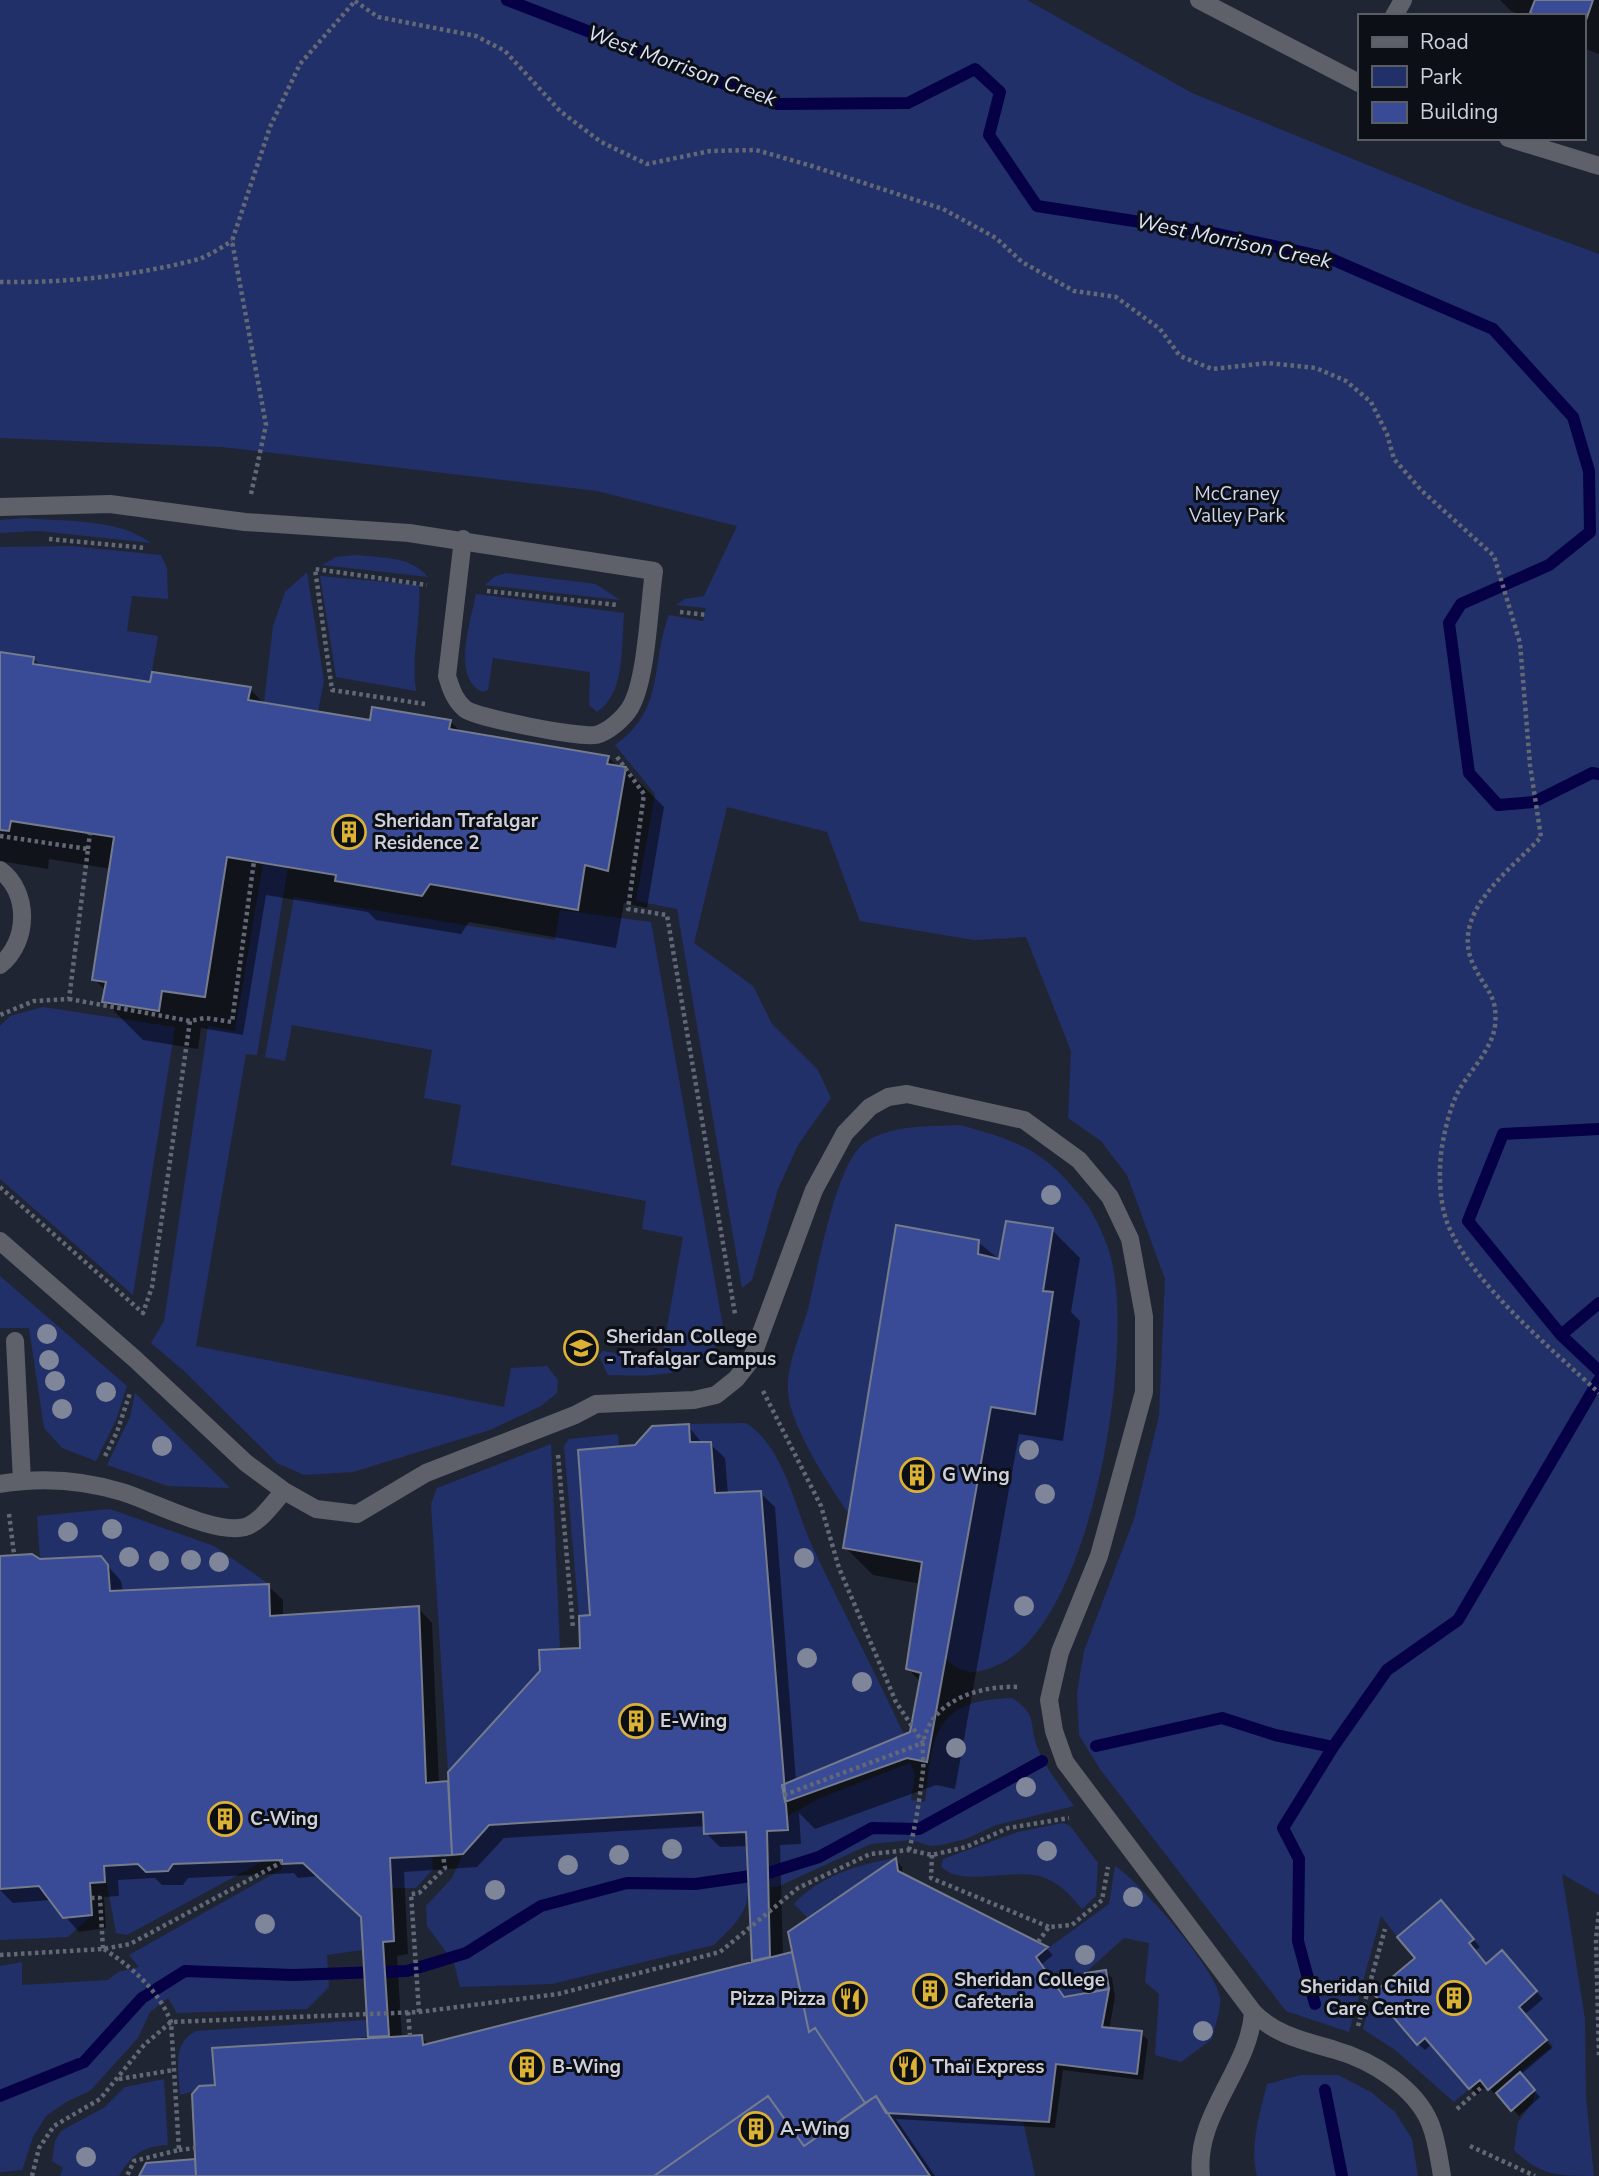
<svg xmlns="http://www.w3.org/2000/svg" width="1599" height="2176" font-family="'Nunito Sans',sans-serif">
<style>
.green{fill:#22306a}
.shadow{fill:#0007;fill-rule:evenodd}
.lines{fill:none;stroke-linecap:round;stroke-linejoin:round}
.stream{stroke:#060047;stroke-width:12}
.building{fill:#394b97;stroke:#747b8c;stroke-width:2}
.path{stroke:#636875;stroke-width:4.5;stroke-dasharray:3.5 3.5;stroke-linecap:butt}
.minor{stroke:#5e6169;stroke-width:18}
.tree{fill:#808699}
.labels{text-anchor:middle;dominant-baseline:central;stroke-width:6;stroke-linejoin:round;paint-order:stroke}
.park-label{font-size:19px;fill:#ced6eb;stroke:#0c0f15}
.poi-label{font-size:19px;font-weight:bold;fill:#ced1db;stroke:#0c0f15;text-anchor:start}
.water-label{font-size:21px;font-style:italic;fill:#dbe3f9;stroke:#0c0f15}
</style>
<rect width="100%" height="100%" fill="#202534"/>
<path class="green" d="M0,0H1027L1192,93L1463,204L1599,254V1895L1562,1874L1585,2019L1586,2098L1594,2176C1558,2176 1541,2176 1514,2150L1518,2122L1533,2102L1535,2090L1520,2072L1553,2046L1519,2007L1537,1991L1503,1950L1486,1964L1469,1943L1474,1939L1441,1900L1397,1937L1381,1916L1349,2032L1286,2011L1100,1769L1079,1735L1077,1693L1084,1651L1134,1519L1159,1416L1165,1279L1127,1175L1101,1141L1068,1118L1071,1051L1026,937L974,940L860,921L827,832L727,807L694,943L753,986L772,1024L818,1070L831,1098L798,1145L778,1189L752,1280L742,1288L677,909L636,901L655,794L615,745C666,709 650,665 669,615L703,621L706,608L676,605L685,599L704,596L737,526L597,491L222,447L0,438Z
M25,518C66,522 118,518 151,543L39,531L0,533V520Z
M70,546L161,555L167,568L168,599L132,596L127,631L158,636L150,682L33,664V657L0,652V547Z
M356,555C382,558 411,556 428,577L322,565L336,557Z
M307,572L324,681L318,711L264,702L273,626L285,592Z
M506,573L596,584L620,600L485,585L494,577Z
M320,576L419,585C421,621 411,655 416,691L336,677Z
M476,594L624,613C621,645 626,693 597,712L589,705L590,672L493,658L488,690L482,692C451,676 471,621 476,594Z
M263,863L288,867L257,1055L246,1054L196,1346L504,1407L511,1368L547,1366L558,1380L557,1393L541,1406L490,1430L353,1472L304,1475L277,1463L184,1371L151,1343L164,1321L208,1026L235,1031Z
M294,897L555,940L560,910L651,922L724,1332C704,1380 653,1376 608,1375L599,1356L603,1351L661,1361L683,1237L642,1229L646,1201L451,1165L461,1105L424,1098L432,1050L292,1025L285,1061L265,1057Z
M43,1007L175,1027L133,1295L0,1179V1026L10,1016Z
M960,1125C1006,1138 1037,1146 1070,1184C1076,1192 1085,1200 1090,1209C1098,1223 1107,1242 1111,1258C1135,1349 1092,1624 998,1665C976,1674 963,1676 946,1659L991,1407L1036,1414L1053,1292L1043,1291L1053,1228L1006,1221L999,1259L978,1254L979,1240L849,1514C830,1487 789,1424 788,1391C787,1362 800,1337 808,1309C817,1273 835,1166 863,1144C889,1124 929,1127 960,1125Z
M0,1276L127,1386L116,1420L96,1461L62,1448L44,1428L29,1328H0Z
M135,1393L230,1488L168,1486L107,1465L130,1417Z
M746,1423C785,1448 794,1507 813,1548C843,1611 875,1672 904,1735L782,1785L761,1492L715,1493L711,1443L690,1442L689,1424Z
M618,1434L619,1447L578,1450L590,1615L579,1616L564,1446L569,1439Z
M551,1444L560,1649L539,1650L540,1671L448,1772L431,1504L437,1488Z
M110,1509L214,1546L269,1584L110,1591L108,1565L101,1556L40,1559L37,1516Z
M1012,1698C1039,1715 1028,1724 1038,1749C1046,1769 1062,1788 1074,1806L996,1825L966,1839L941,1845L931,1846L911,1840L871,1844L777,1887L749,1885C749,1913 733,1926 714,1945L552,1984L460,1987L454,1963L427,1926L426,1906L452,1878L463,1854L489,1825L703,1812L746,1832L787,1830L786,1817L818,1799L910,1763L915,1774L911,1800L925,1802C933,1735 933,1700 1012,1698Z
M1063,1823L1070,1826L1098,1863L1096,1896L1082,1909C1071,1896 1062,1885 1045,1878C1018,1866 959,1889 941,1866L943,1859L1018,1832Z
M432,1856L433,1869L416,1888H392L390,1858Z
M896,1858L809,1919L794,1904C819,1876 860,1864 896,1858Z
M265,1860L127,1935L116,1933L104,1867L138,1864L168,1871L173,1864Z
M303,1863L361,1917L362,1950L327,1955L329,1987L307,2009L177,2013L168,1998L150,2012L138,2038L90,2091L68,2101L46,2116L33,2137L22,2170L0,2172V1966L22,1962V1985L108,1980L118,1972L139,1967L129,1955L282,1869V1864Z
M1115,1866C1140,1882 1215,1968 1220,1997C1222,2008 1214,2027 1212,2039L1181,2062L1155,2055L1159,1994L1145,1982L1149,1943L1124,1938L1085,1973L1088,1993L1064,1997L1036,1957L1109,1904Z
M39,1886L63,1918L92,1915L68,1937L0,1940V1889Z
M1381,2002L1417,2045L1425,2038L1469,2089L1454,2102L1395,2050L1363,2029L1367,2013Z
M366,2020L368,2037L212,2048L215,2085L180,2095C179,2070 171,2044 196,2031Z
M1301,2075H1338L1371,2092L1395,2112L1412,2139L1418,2176H1257C1249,2147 1260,2113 1267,2084Z
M164,2079L168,2145C143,2146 131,2155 119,2176H60L63,2168L52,2161L55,2141L61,2131L105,2107L125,2087Z
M886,2113L1023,2121L1035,2176H930Z"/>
<path class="shadow" d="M1500,0H1599V54L1583,48V16H1525L1511,11Z
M0,653L33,658L42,667L152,684L250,689L265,705L371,722L450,721L462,733L608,757L618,767L625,768L664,807L647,908L624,903L616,948L469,922L461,934L376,920L368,912L266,895L243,1035L201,1028L198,1049L143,1040L104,1001L106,991L94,979L111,869L49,859L48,869L0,861Z
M1052,1230L1080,1258L1071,1312L1080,1321L1063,1441L1019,1434L955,1789L936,1785L815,1829L799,1813L801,1844L780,1845L783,1956L791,1954L795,1958L896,1860L902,1867L903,1876L1047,1949L1053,1955L1041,1965L1065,1998L1090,1994L1105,1972L1112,1978L1115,1997L1109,2030L1141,2033L1148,2040L1143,2080L1063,2070L1055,2128L896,2119L935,2176H141L195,2161L198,2163L217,2087L373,2040L370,2037L363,1917L319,1876L298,1878L294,1873L188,1878L183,1885H162L155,1878L118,1880L119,1896L104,1897L106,1928L79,1932L51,1900L13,1903L0,1890V1558L40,1561L100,1557L121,1581L123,1593L268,1586L283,1600V1617L418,1608L432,1623L439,1783L449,1782L582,1649L636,1447L688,1426L703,1444H710L725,1458L728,1494L760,1493L775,1507L796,1781L912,1733L921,1682L908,1669L921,1584L873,1575L845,1547L978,1242L1001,1261ZM706,1826V1833L720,1847L749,1846L753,1960L756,1963L429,2045L421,2037L402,2038L397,1956L408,1954L404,1872L477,1867L504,1838Z
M1447,1909L1480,1947L1474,1951L1486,1966L1509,1959L1543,1999L1524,2015L1552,2048L1520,2075L1540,2097L1519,2116L1498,2093L1496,2095L1487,2086L1477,2095L1433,2043L1425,2050L1418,2044V1958Z"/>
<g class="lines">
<path class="stream" d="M507,0L777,104L908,103L975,69L1000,92L989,135L1037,206L1218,234L1329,258L1493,329L1573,417L1589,471L1590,532L1549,565L1461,604L1449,623L1469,773L1498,805L1534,802L1592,773L1599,774
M1599,1129L1503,1134L1468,1221L1561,1335L1599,1371
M1561,1335L1599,1303
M1096,1746L1222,1718L1275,1735L1333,1747L1387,1670L1458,1620L1599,1380
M1315,2004L1298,1941L1299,1859L1283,1828L1333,1747
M1325,2090L1342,2176
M0,2096L84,2062L142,1998L185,1971L293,1975L407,1971L466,1953L541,1906L627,1883L695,1884L765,1874L819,1857L872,1828L919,1829L1042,1761"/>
</g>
<path class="building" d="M1535,0H1593L1583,29V16H1539L1530,13Z
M0,652L34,657L33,664L150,682L152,672L251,687L248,700L370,720L372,707L451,720L449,729L609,756L607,764L626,767L608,871L585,865L578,910L430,884L422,896L335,881L336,875L227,857L205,997L162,991L159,1011L102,1002L106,982L92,980L114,837L11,821L9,831L0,830Z
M1006,1221L1053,1228L1043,1291L1053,1292L1035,1414L991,1407L927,1762L907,1758L785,1802L782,1785L910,1732L921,1673L906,1669L922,1562L843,1548L896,1225L979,1240L978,1254L999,1259Z
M689,1424L690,1442H711L715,1493L761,1491L788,1830L767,1831L770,1957L752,1961L746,1832L704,1834L703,1812L489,1825L463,1854L452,1855L448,1772L540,1671L539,1650L580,1648L579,1616L590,1615L578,1450L635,1445L652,1426Z
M32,1554L40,1559L101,1556L108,1565L110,1591L269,1584L270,1616L419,1606L426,1783L448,1781L452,1855L390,1858L394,1941L383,1942L389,2036L368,2037L361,1917L303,1863L282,1864V1860L173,1864L168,1871L146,1872L138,1864L104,1866L105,1882L90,1883L92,1915L63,1918L39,1886L0,1889V1556Z
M896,1858L898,1871L1048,1947L1036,1957L1064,1997L1109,1989L1102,2027L1142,2031L1137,2074L1056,2064L1049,2122L886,2113L876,2096L865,2103L815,2028L809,2032L788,1932Z
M1441,1900L1474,1939L1469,1943L1486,1964L1502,1950L1537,1991L1519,2007L1547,2040L1488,2090L1480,2080L1469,2089L1425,2038L1417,2045L1373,1993L1415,1958L1397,1937Z
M792,1952L809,2032L815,2028L865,2103L804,2146L768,2096L654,2176H196L192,2094L199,2086L215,2085L212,2048L422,2035L423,2045Z
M1106,1970L1109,1989L1088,1993L1085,1973Z
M1520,2072L1535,2090L1511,2111L1496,2093Z
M768,2096L804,2146L876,2096L930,2176H654Z
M195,2159L196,2176H139L146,2163Z"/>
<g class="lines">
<path class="path" d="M355,1L378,17L476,36L505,51L560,111L601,142L647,164L710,151L756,150L812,166L943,209L996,238L1022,262L1074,291L1116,297L1160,329L1180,356L1212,369L1268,363L1316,368L1346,381L1371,402L1387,434L1394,459L1421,490L1494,556L1520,643L1530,765L1541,837C1511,870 1446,914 1475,968C1487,992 1498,996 1495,1026C1492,1049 1470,1071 1459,1090C1452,1103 1447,1121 1444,1136C1438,1162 1438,1200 1448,1225C1474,1286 1551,1348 1599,1393
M0,282C65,283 135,276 199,259C210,255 222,247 232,241
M251,494L266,425L232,241L270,127L300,64L355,1
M49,539L146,548
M487,591L618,605
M680,612L707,615
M425,704L332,690L315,569L427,585
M617,757L644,794L628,909L667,915L735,1314
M0,836L88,849L69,999L34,1001L0,1015
M88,849L90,833
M69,999L190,1021
M0,1187L143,1313L152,1287L190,1021L205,1018L232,1022L254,861
M763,1391L821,1506L839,1568L896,1702L923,1743
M558,1455L573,1628
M105,1456L117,1432L130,1393
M9,1514L14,1554
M784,1795L923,1743
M909,1850C916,1825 920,1796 923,1770C924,1762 922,1752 923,1743C931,1699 982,1685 1020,1687
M932,1855L931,1878L1049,1927
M91,1898H100L103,1949
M1599,1912L1596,1939L1599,2056
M1038,1942L1049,1927L1072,1925L1102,1900L1108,1867
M104,1949C132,1967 159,1991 171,2022L179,2150L134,2161L127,2176
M0,1955L103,1949L130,1944L282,1862
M408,2012L410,2036
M419,2012L411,1894L419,1893L445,1868L443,1855
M1358,2026L1385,1929
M119,2079L174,2070
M1457,2109L1484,2085
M1470,2146L1535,2176
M179,2150L195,2148
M32,2176L39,2148L54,2126L100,2099L144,2045L171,2022L419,2012L558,1994L720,1952L798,1888L870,1854L909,1850L932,1855L966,1847L1008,1828L1069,1818"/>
<path class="minor" d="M1199,0L1359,83
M1394,16L1403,0
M1508,138L1599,166
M0,507L110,504L245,522L409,533L654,571C649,605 647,680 630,708C623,719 608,732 596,735C580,738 477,718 465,709C454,700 451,688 447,676L463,539
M0,870C30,892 29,942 0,965
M0,1241L135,1359L246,1463L284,1491C273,1503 261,1522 245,1527C215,1535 152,1501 122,1492C83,1480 41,1477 0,1484
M15,1341L22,1481
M284,1491L316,1509L357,1514L426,1473L575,1415L596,1404L694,1400L716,1395L736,1379L751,1360L814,1190L845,1133L870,1107L888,1097L907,1094L1024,1120L1079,1160L1110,1197L1130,1239L1144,1316V1392L1099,1556L1060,1652L1049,1700L1054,1731L1065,1762L1253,2012
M1201,2176C1194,2115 1250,2069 1253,2012C1275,2035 1305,2041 1335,2050C1371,2060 1415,2087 1430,2123C1437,2140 1439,2159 1442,2176"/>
</g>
<g class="tree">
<circle cx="1051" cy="1195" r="10"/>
<circle cx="47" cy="1334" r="10"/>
<circle cx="49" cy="1360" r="10"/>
<circle cx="55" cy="1381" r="10"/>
<circle cx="106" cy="1392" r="10"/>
<circle cx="62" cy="1409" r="10"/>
<circle cx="162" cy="1446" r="10"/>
<circle cx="1029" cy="1450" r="10"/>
<circle cx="1045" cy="1494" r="10"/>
<circle cx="112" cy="1529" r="10"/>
<circle cx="68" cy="1532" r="10"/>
<circle cx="129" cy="1557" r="10"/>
<circle cx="804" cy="1558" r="10"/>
<circle cx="191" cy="1560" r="10"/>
<circle cx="159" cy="1561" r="10"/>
<circle cx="219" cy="1562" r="10"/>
<circle cx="1024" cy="1606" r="10"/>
<circle cx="807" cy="1658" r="10"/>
<circle cx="862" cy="1682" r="10"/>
<circle cx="956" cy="1748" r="10"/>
<circle cx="1026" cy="1787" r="10"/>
<circle cx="672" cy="1849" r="10"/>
<circle cx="1047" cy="1851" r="10"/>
<circle cx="619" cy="1855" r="10"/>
<circle cx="568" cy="1865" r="10"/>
<circle cx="495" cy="1890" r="10"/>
<circle cx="1133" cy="1897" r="10"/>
<circle cx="265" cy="1924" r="10"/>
<circle cx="1085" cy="1955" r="10"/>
<circle cx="1203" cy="2031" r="10"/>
<circle cx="86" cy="2157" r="10"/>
</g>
<defs>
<g id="building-ring" transform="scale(1.75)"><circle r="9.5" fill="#0c0f15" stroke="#dbb233" stroke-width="1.5"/><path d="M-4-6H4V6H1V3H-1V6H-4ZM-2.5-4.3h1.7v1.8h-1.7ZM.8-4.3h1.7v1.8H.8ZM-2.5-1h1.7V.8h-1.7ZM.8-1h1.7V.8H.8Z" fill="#dbb233"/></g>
<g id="university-ring" transform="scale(1.75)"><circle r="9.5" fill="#0c0f15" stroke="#dbb233" stroke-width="1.5"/><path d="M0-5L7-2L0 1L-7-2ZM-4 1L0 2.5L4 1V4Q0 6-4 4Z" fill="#dbb233"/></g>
<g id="restaurant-ring" transform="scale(1.75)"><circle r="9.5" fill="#0c0f15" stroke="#dbb233" stroke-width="1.5"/><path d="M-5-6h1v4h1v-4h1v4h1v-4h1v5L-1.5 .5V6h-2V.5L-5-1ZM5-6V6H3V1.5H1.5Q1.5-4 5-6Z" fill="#dbb233"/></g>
</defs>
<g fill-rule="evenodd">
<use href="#building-ring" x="349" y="832"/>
<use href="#university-ring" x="581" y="1348"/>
<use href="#building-ring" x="917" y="1475"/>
<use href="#building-ring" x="636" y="1721"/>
<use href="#building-ring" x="225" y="1819"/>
<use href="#building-ring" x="930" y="1991"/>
<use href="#building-ring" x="1454" y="1998"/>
<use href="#restaurant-ring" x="850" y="1999"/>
<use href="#building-ring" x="527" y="2067"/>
<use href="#restaurant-ring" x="908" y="2067"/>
<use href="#building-ring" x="756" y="2129"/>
</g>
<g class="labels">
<g class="park-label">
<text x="1237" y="494">McCraney<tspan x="1237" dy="22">Valley Park</tspan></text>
</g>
<g class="poi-label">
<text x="374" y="821">Sheridan Trafalgar<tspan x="374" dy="22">Residence 2</tspan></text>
<text x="606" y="1337">Sheridan College<tspan x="606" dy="22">- Trafalgar Campus</tspan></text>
<text x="942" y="1475">G Wing</text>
<text x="660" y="1721">E-Wing</text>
<text x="250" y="1819">C-Wing</text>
<text x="954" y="1980">Sheridan College<tspan x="954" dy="22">Cafeteria</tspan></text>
<text x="1430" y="1987" text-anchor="end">Sheridan Child<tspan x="1430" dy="22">Care Centre</tspan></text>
<text x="826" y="1999" text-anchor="end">Pizza Pizza</text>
<text x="552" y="2067">B-Wing</text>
<text x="932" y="2067">Thaï Express</text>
<text x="780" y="2129">A-Wing</text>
</g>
<g class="water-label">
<text transform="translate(682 66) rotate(20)">West Morrison Creek</text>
<text transform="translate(1234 241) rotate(12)">West Morrison Creek</text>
</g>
</g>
<rect x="1358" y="14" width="228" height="126" fill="#0c0f15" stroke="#5a5d64" stroke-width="2"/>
<rect x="1372" y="37" width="35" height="10" fill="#5e6169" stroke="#5a5d64" stroke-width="2"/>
<text x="1420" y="49" font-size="21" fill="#ced1db">Road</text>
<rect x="1372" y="66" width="35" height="21" fill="#22306a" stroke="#5a5d64" stroke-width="2"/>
<text x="1420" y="84" font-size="21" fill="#ced1db">Park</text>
<rect x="1372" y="102" width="35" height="21" fill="#394b97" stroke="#5a5d64" stroke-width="2"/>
<text x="1420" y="119" font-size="21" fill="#ced1db">Building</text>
</svg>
